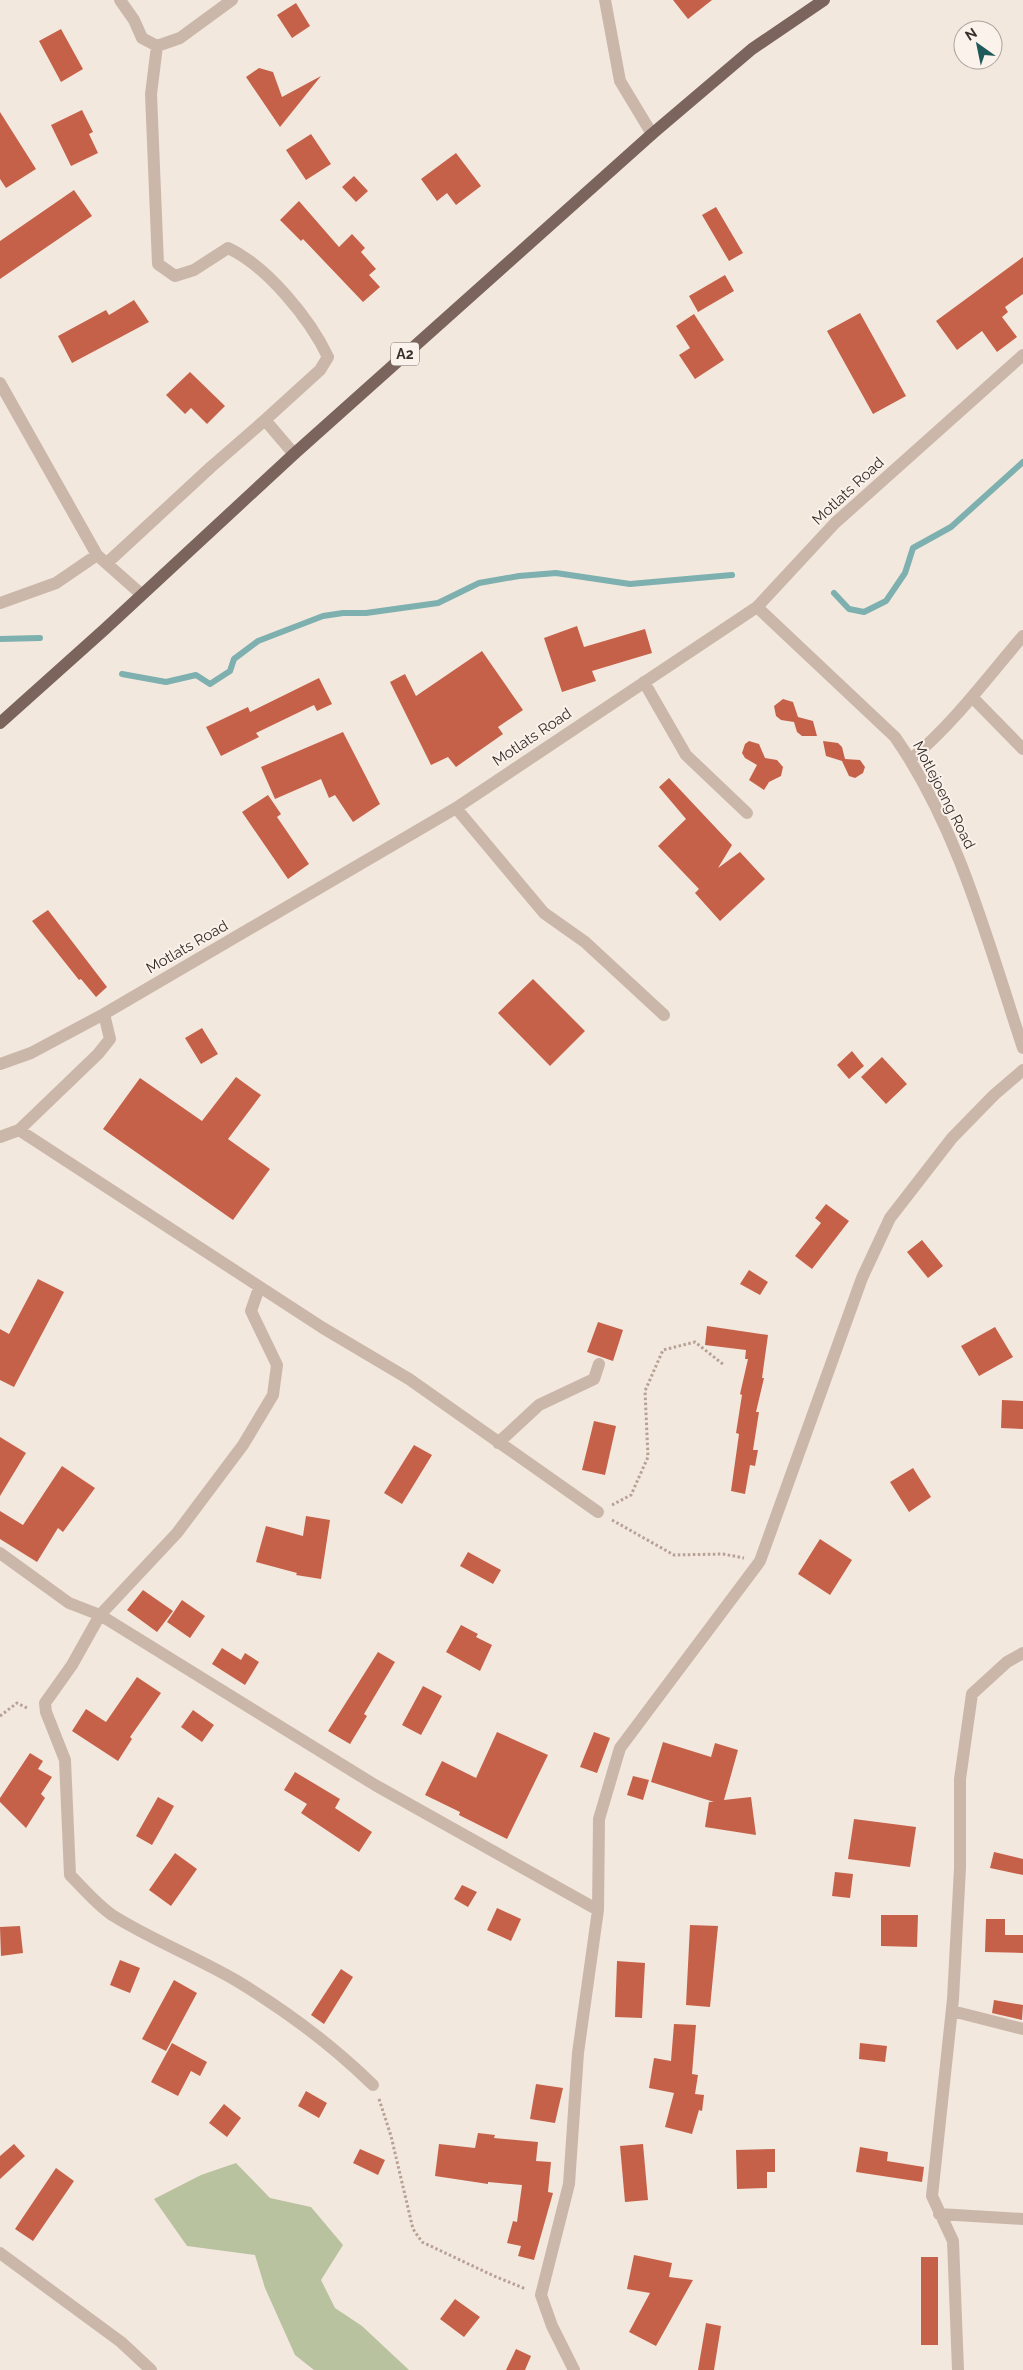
<svg xmlns="http://www.w3.org/2000/svg" width="1023" height="2370" font-family="Raleway,sans-serif">
<style>
.green{fill:#b8c29e}
.lines{fill:none;stroke-linecap:round;stroke-linejoin:round}
.stream{stroke:#7db0af;stroke-width:6}
.building{fill:#c66149}
.path{stroke:#b7a194;stroke-width:3;stroke-dasharray:2.5 2.5;stroke-linecap:butt}
.minor{stroke:#cbb7aa;stroke-width:12}
.major{stroke:#7b645b;stroke-width:12}
.labels{text-anchor:middle;dominant-baseline:central;stroke-width:4;stroke-linejoin:round;paint-order:stroke}
.shield{fill:#faf2eb;stroke:#736964;stroke-width:1}
.shield-label{font-size:14px;font-weight:bold;fill:#392e2a}
.street-label{font-size:15px;fill:#392e2a;stroke:#faf2eb}
</style>
<rect width="100%" height="100%" fill="#f3e8de"/>
<path class="green" d="M236,2163L270,2198L311,2207L343,2245L321,2280L335,2308L362,2326L409,2370H314L295,2355L265,2288L255,2255L187,2246L154,2199L201,2175Z"/>
<g class="lines">
<path class="stream" d="M834,593L849,609L864,612L886,601L905,573L913,548L951,527L1023,462
M0,639L40,638
M122,674L166,682L196,675L210,684L230,671L234,659L258,641L323,616L343,613H366L438,603L479,583L519,576L556,573L630,584L732,575"/>
</g>
<path class="building" d="M673,0H712L688,19Z
M296,3L310,26L292,38L277,15Z
M61,29L83,69L61,82L39,41Z
M259,68L273,72L282,97L321,76L280,127L246,77Z
M82,110L93,132L89,134L98,153L71,166L51,125Z
M0,112L36,169L6,188L0,179Z
M311,134L331,164L306,180L286,150Z
M456,153L481,186L456,205L447,193L437,201L421,179Z
M354,176L368,191L356,202L342,187Z
M74,190L92,216L0,279V241Z
M299,201L339,247L352,234L365,248L361,252L376,269L369,275L380,287L363,302L303,239L301,241L280,220Z
M716,207L743,253L729,261L702,215Z
M1023,257V294L1005,307L1008,312L1002,317L1017,337L997,352L982,331L957,350L936,321Z
M725,275L734,291L698,312L689,296Z
M134,300L149,322L72,363L58,336L106,310L109,315Z
M860,313L906,396L873,414L827,331Z
M694,314L724,360L695,379L679,355L690,348L676,326Z
M190,372L225,406L207,424L191,408L185,414L166,395Z
M577,626L584,647L645,629L652,653L592,671L596,681L562,692L544,638Z
M482,651L523,710L498,727L503,734L456,767L448,757L431,765L390,682L405,674L416,696Z
M319,678L332,704L317,711L314,705L256,733L259,737L221,756L206,727L248,707L250,712Z
M783,699L793,702L798,717L813,721L817,736H802L797,732L794,722L781,720L776,716L774,706Z
M343,732L380,804L353,822L335,795L329,798L321,779L275,799L261,767Z
M749,741L759,744L765,758L777,760L783,767L781,776L769,782L764,790L749,780L757,765L745,758L742,753L745,744Z
M823,741L838,743L842,747L845,759L860,760L865,767L863,773L855,778L849,776L842,761L826,756Z
M669,778L732,845L718,868L740,852L765,879L720,921L695,893L699,889L658,846L686,819L659,787Z
M268,795L281,814L277,817L309,864L288,879L242,812Z
M48,910L107,987L96,997L81,979L79,980L32,921Z
M533,979L585,1031L550,1066L498,1013Z
M202,1028L218,1054L201,1064L185,1038Z
M852,1051L864,1066L849,1079L837,1065Z
M882,1057L907,1084L886,1104L861,1077Z
M236,1077L261,1095L228,1139L270,1169L233,1220L103,1129L140,1078L202,1121Z
M826,1204L849,1221L812,1269L795,1256L821,1223L815,1218Z
M922,1240L943,1266L928,1278L907,1252Z
M749,1270L768,1282L760,1295L740,1284Z
M38,1279L64,1292L14,1387L0,1380V1329L9,1334Z
M598,1322L623,1330L613,1361L587,1352Z
M707,1326L768,1335L762,1378H764L756,1412H759L753,1450H758L755,1466L750,1465L745,1494L731,1491L739,1434L736,1433L742,1395L740,1394L748,1359H745L746,1350L705,1345Z
M995,1327L1013,1357L979,1376L961,1346Z
M1002,1400L1023,1401V1429L1001,1428Z
M594,1421L616,1426L605,1475L582,1470Z
M0,1437L26,1453L0,1496Z
M414,1445L432,1455L402,1504L384,1493Z
M62,1466L95,1488L63,1532L58,1528L37,1562L0,1539V1511L23,1525Z
M913,1468L931,1497L909,1512L890,1482Z
M306,1516L330,1520L321,1579L296,1575L297,1573L256,1562L266,1526L303,1536Z
M820,1539L852,1560L830,1595L798,1574Z
M468,1552L501,1570L493,1584L460,1566Z
M143,1590L173,1611L157,1632L127,1610Z
M182,1600L205,1616L190,1638L167,1622Z
M461,1625L478,1634L476,1637L492,1645L480,1671L446,1652Z
M222,1648L241,1660L245,1653L259,1662L245,1685L212,1664Z
M378,1652L395,1662L364,1714L367,1716L350,1744L328,1731Z
M137,1677L161,1693L130,1737L132,1739L118,1761L72,1731L86,1709L106,1722Z
M423,1686L442,1696L421,1735L402,1725Z
M193,1710L214,1725L202,1742L181,1727Z
M497,1732L548,1755L507,1839L459,1815L460,1812L425,1795L442,1761L476,1778Z
M594,1732L610,1738L597,1773L580,1767Z
M663,1742L711,1757L715,1743L738,1750L724,1800L751,1797L756,1835L705,1827L709,1802H714L651,1782Z
M30,1753L43,1761L38,1769L52,1777L41,1794L45,1798L26,1828L0,1802V1798Z
M295,1772L340,1799L335,1808L372,1832L359,1852L301,1813L307,1804L284,1790Z
M633,1776L649,1780L643,1800L627,1795Z
M158,1797L174,1806L152,1845L136,1836Z
M854,1819L916,1827L910,1867L848,1859Z
M994,1852L1023,1859V1875L990,1868Z
M175,1853L197,1869L171,1906L149,1890Z
M835,1872L853,1874L850,1898L832,1896Z
M462,1885L477,1892L468,1907L454,1899Z
M497,1908L521,1919L511,1941L487,1930Z
M881,1915H918L917,1947L881,1946Z
M986,1919H1005V1935H1023V1953L985,1952Z
M690,1925L718,1926L710,2007L686,2005Z
M20,1926L23,1953L1,1956L0,1927Z
M120,1960L140,1968L130,1993L110,1985Z
M617,1961L645,1963L642,2018L615,2017Z
M341,1969L353,1977L324,2024L311,2015Z
M174,1980L197,1993L166,2051L142,2039Z
M994,2000L1023,2005L1022,2020L992,2013Z
M674,2024L696,2025L692,2074L698,2075L695,2094L704,2095L702,2111L699,2110L692,2134L665,2127L674,2093L649,2088L654,2058L671,2061Z
M172,2043L207,2062L200,2076L191,2071L178,2096L151,2082Z
M860,2043L887,2046L885,2062L859,2059Z
M536,2084L563,2088L555,2123L530,2119Z
M306,2091L327,2103L319,2118L298,2106Z
M224,2104L241,2118L227,2137L209,2123Z
M478,2133L495,2135L494,2138L538,2142L536,2161L551,2162L548,2192L553,2193L534,2260L518,2256L521,2246L507,2243L513,2221L517,2222L522,2185L488,2182V2184L435,2176L439,2144L475,2148Z
M14,2144L25,2156L0,2179V2156Z
M643,2144L648,2200L625,2202L620,2146Z
M860,2147L888,2152L887,2161L924,2167L922,2182L856,2172Z
M360,2149L385,2160L378,2175L353,2163Z
M775,2149V2172H767V2188L737,2189L736,2150Z
M56,2168L74,2181L33,2241L15,2229Z
M634,2255L672,2263L669,2277L693,2280L656,2346L629,2332L650,2293L627,2289Z
M921,2257H938V2345H921Z
M455,2299L480,2317L464,2337L440,2319Z
M706,2323L721,2326L714,2370H698Z
M516,2349L531,2356L525,2370H506Z"/>
<g class="lines">
<path class="path" d="M612,1505L631,1495L648,1457L645,1391L663,1350L695,1342L724,1365
M612,1520L674,1555L723,1554L744,1558
M0,1716L17,1703L29,1709
M379,2099L391,2136L413,2229L422,2242L494,2276L526,2289"/>
<path class="minor" d="M120,0L134,20L142,38L157,46L180,38L232,0
M605,0L620,81L652,134
M157,46L151,94L158,264L175,276L194,270L228,248C267,266 310,319 328,357L320,370L265,420L294,454
M0,383L97,555L141,594
M107,563L211,467L265,420
M0,603L56,583L97,555
M757,607L895,737C959,829 988,943 1023,1048
M644,682L686,755L747,813
M973,698L1023,749
M911,759C954,723 986,679 1023,636
M456,808L544,913L585,942L664,1015
M0,1064L31,1053L104,1014L456,808L757,607L835,523L1023,355
M19,1130L323,1328L409,1379L598,1512
M0,1137L19,1130L98,1054L110,1039L104,1014
M259,1288L251,1311L277,1365L273,1395L243,1445L177,1533L100,1615L72,1665L45,1703L46,1712L65,1760L70,1875C83,1888 96,1904 112,1915C152,1940 196,1957 237,1981C285,2010 332,2045 373,2085
M498,1443L539,1405L594,1379L599,1364
M0,1553L69,1603L100,1615L375,1785L598,1910
M952,2011L1023,2029
M939,2214L1023,2219
M0,2253L121,2342L151,2370
M574,2370L552,2326L541,2295L569,2184L578,2053L598,1910L599,1819L620,1748L760,1561L862,1278L890,1218L952,1138L994,1095L1023,1070
M958,2370L953,2241L932,2196L953,1999L960,1868V1779L972,1694L1007,1662L1023,1653"/>
<path class="major" d="M0,723L105,629L294,454L652,134L752,49L824,0"/>
</g>
<g class="labels">
<rect class="shield" x="391" y="342.5" width="28" height="23" rx="4"/>
<g class="shield-label">
<text x="405" y="354">A2</text>
</g>
<g class="street-label">
<text transform="translate(848 491) rotate(-43)">Motlats Road</text>
<text transform="translate(532 737) rotate(-34)">Motlats Road</text>
<text transform="translate(944 795) rotate(63)">Motlejoeng Road</text>
<text transform="translate(187 947) rotate(-30)">Motlats Road</text>
</g>
</g>
<g transform="translate(978 45) rotate(327)"><circle r="24" fill="#faf2eb" stroke="#ada49e"/>
<path d="M0-4L9 19L0 12L-9 19Z" fill="#1f5a5b"/>
<text y="-8" font-size="14" font-weight="bold" text-anchor="middle" fill="#392e2a">N</text>
</g>
</svg>
